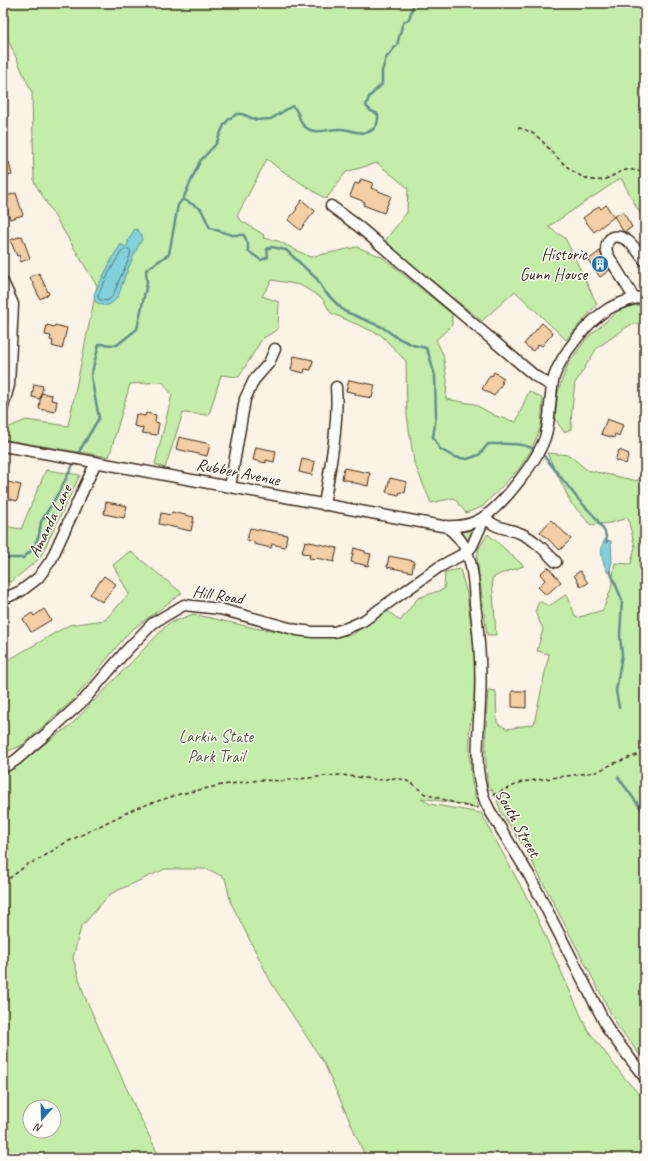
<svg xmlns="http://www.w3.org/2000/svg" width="648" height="1161" font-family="Caveat,sans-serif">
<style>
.green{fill:#c3eda9;stroke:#7f8c64;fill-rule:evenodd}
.water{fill:#81d1dc;stroke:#658e90}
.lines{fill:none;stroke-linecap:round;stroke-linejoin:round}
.shore{stroke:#576d6a;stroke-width:1}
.stream{stroke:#658e90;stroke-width:2.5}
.building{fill:#f4cea4;stroke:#3b2a1e}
.minor-casing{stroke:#3b2a1e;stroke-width:13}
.path{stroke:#3b2a1e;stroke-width:1.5;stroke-dasharray:4 3;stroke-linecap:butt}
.minor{stroke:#fdfcf7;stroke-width:10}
.labels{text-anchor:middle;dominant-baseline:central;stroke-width:3;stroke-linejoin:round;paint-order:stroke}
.poi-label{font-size:17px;fill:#3b2a1e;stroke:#fdfcf7;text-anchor:end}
.street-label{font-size:17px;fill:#3b2a1e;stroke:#fdfcf7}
.park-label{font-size:17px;fill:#5d5b41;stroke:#fdfcf7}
</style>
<rect width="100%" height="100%" fill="#fbf3e6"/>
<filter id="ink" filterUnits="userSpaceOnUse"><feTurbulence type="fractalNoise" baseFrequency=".025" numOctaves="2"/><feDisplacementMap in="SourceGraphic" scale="8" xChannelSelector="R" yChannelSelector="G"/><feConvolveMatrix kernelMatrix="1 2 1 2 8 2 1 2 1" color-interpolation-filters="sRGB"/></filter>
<g filter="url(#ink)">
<path class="green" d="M3,3H645V223L621,178L548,227L565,238L597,304L566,340L515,291L482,321L384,242L407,212L408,188L377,163L346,172L326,199L278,168L267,159L237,216L240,220L264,235L263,238L278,241L310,257L357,247L382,257L452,314V325L436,340L443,354L447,380L446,399L474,404L496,416L516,422L529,391L543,399L541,426L531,451L518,470L482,507L466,513L454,498L431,503L414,462L407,416L406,361L381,335L331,313L322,298L300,285L272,280L262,296L279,302L278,329L262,339L239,377L221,375L209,415L183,413L165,468L155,464L172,395L163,382L130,384L109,457L6,440L5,429L26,420L68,426L97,286L34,182L32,93L5,33L3,31Z
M645,304V322L630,325L597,348L575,383L572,409L571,429L564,432L555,419L558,392L568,364L587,338L618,311L632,306Z
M547,453L569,455L587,470L638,481L645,465V1061L618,1027L526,850L501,812L497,801L504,796H494L492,789L488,790C484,756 486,723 488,690L496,691L497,723L507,729L534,724L549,654L537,651L543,629L535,612L539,601L549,606L567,594L576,618L603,610L611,589L615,563L631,564L635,547L628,518L610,523L591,525L571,503Z
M46,470L80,475L40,558L11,582L3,580V526L21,529Z
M465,531H471L473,534L470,541H468L463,534Z
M488,534L524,566L503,573L492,578L496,635H487L477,558L479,548Z
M130,551L182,593L129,632L74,699L21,746L3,753V663L69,625L105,620L129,594L113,565Z
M460,569L467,594L475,654L474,697L469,734L470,735C469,759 470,786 479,808L454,803L421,798L430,804L481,813L533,909L587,1029L626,1080L645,1100V1158H366L324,1063L272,984L231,903L225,878L208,869H165L110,894L81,927L73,958L84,995L136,1109L160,1158H3V774L71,725L168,624L193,614L259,629L336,636L352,635L387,610L400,621L418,598L444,589L445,572ZM30,1107H54V1131H30Z"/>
<path class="water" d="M135,229L138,230L142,235V239C135,252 129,266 124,279C121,287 120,296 113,302C109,306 104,306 99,304C94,302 94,298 94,294L114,255L121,244L125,247L128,244V240Z
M605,540L611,541L612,562L610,569L611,572L608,573C603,564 598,550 605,540Z"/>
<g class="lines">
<path class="shore" d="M129,249L131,251C129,260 125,268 121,276C116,285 116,296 107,301L100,300L98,297V295L112,267L122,251Z"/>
<path class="stream" d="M183,199L201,209L210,228L232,235H244L248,244V251L261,260L268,257L267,249L272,247L286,250L317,279L325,292L344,311L382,327L396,337L413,345L426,348L429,355L435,376L436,417L433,437L440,449L454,457L467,459L479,455L488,444C504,444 521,442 536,450
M540,453L544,456L578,499L595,517L605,532L607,542
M77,457L80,450L99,418L91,376L99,344L117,345L137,329L147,283L146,270L169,254L178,205L183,199L200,161L216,144L224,125L229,119L237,114H242L256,120L271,119L292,106C302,112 296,124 310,130C321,134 331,128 341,129C346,129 351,131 356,132C369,135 379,129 378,115L376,113L371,111L366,106L369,97L382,84V71L386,58L397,45L402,26L404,22L409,19L414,3
M3,558H23L33,549L39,535L41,522L59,492L75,461
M610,571L622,600L620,635L622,655L616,691L619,707
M618,777L642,810L644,870L645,873"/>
</g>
<path class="building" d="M9,162L12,175L3,177V164Z
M361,179L373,183L371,188L391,196L384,213L363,205L365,202L350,196L355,183L359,184Z
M16,193L23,215L10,219L7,210L4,211L3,208V197Z
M302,200L315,211L300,230L288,220L297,209L296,208Z
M606,205L614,217L594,232L583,218L599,206L601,209Z
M623,212L632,227L625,232L623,231L614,216Z
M22,236L30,258L21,262L19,255L17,256L10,240Z
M600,251L602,257L610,270L600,277L588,260Z
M39,273L49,294L40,299L30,277Z
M542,323L553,333L542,346L539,344L533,351L524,344Z
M47,325L54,327L55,325L67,328L62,349L52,346L53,341L50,340L51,336L45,335Z
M294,356L313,360L311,370L305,369L304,373L291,370Z
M494,372L504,378L501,382H503L494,396L482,389L490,375L492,376Z
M349,380L375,385L372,398L355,395L356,393L346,391Z
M34,384L43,386L40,399L32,397Z
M41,393L52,395L51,400L57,401L55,412L39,409Z
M146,413L156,415L155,422L159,423L157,435L142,433L143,428L134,426L136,414L145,416Z
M607,419L623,425L619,436L615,434L614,438L601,434Z
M179,437L210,444L207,456L176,449Z
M256,447L276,451L274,462L266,460V463L253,460Z
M619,450L629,454L626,464L615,460Z
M302,459L315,462L312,475L299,472Z
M344,468L370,473L368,486L351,482V481L342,479Z
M390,478L407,482L405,493L400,492L399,495L386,492Z
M3,481L21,485L17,501L3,497Z
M106,502L127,506L124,518L104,514Z
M172,512L194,517L191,531L159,524L161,513L171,515Z
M551,520L571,539L560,550L540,532Z
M250,528L287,535L285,547L272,544L271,548L254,544V542L247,540Z
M305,541L337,548L334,562L316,558V559L309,558L310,554L302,553Z
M354,548L365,551V553L371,554L368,566L351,562Z
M389,556L414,561L412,572L387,567Z
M548,567L561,582L546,595L538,587L545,580L540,574Z
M580,571L588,583L581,587L574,575Z
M104,576L116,584L102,602L90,594Z
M44,609L51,620L31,632L23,619L32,613L34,616Z
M512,691H526V708L512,707Z"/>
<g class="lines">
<g class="minor-casing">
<path id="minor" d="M331,206L358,226L535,376L552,386
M3,282L13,304L9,385L3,407
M634,299L630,291L609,257C605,250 605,243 612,237C627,233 637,251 645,261
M3,446L67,457L442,526C454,527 466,526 477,521C500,510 540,458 546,434C551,416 549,396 554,377C561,355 588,321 608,309C619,302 633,299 645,296
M230,487L245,399L254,380L269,363L275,349
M324,505C330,466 339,426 336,387
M446,526C455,533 463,541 467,552C473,568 474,586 475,603C479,635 482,667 480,700C479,737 471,778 490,811L529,875L609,1031L645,1078
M3,599L21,591L38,578L51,560L96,462
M3,768L16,760L53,728L84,700L125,652L153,623L184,605L220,609L297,630L313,632H334L347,628L363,621L439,567L467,552L472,546L485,517C494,529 509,528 522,534C537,541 545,551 556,562"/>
</g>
<path class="path" d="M518,128C539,131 546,148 561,161C568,168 577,175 586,178C609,187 616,167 633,170C637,170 641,172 645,174
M493,795L522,782L529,781L596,772L615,763L645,752
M3,882L6,881L28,864L40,859L63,844L136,808L180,794L222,785L260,780L282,781L325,776L342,775L379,780L395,778L405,780L413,784L425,794L469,807L478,808"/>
<use href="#minor" class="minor"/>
</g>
</g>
<defs>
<g id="building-disc" transform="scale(0.9)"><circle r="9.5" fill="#1f6fb2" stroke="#fdfcf7"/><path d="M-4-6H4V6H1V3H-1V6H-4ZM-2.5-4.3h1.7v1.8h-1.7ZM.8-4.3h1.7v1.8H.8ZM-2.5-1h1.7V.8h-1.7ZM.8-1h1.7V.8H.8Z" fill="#fff"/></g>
</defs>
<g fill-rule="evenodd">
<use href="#building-disc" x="600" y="264"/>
</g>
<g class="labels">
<g class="poi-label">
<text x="587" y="254">Historic<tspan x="587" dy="20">Gunn House</tspan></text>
</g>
<g class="street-label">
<text transform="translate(238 472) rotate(11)">Rubber Avenue</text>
<text transform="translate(50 521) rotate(-64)">Amanda Lane</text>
<text transform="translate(218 595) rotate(9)">Hill Road</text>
<text transform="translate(518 823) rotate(61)">South Street</text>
</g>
<g class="park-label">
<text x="216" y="736">Larkin State<tspan x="216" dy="20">Park Trail</tspan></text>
</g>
</g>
<rect width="648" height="1161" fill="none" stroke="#fdfcf7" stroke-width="16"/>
<rect x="8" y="8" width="632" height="1145" fill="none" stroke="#3b2a1e" stroke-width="1.5" filter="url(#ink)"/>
<g transform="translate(42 1119) rotate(200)"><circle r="19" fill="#fdfcf7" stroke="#afa8a0"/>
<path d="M0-3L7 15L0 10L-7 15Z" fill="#1f6fb2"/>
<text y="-6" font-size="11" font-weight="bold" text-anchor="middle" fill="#3b2a1e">N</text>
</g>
</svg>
